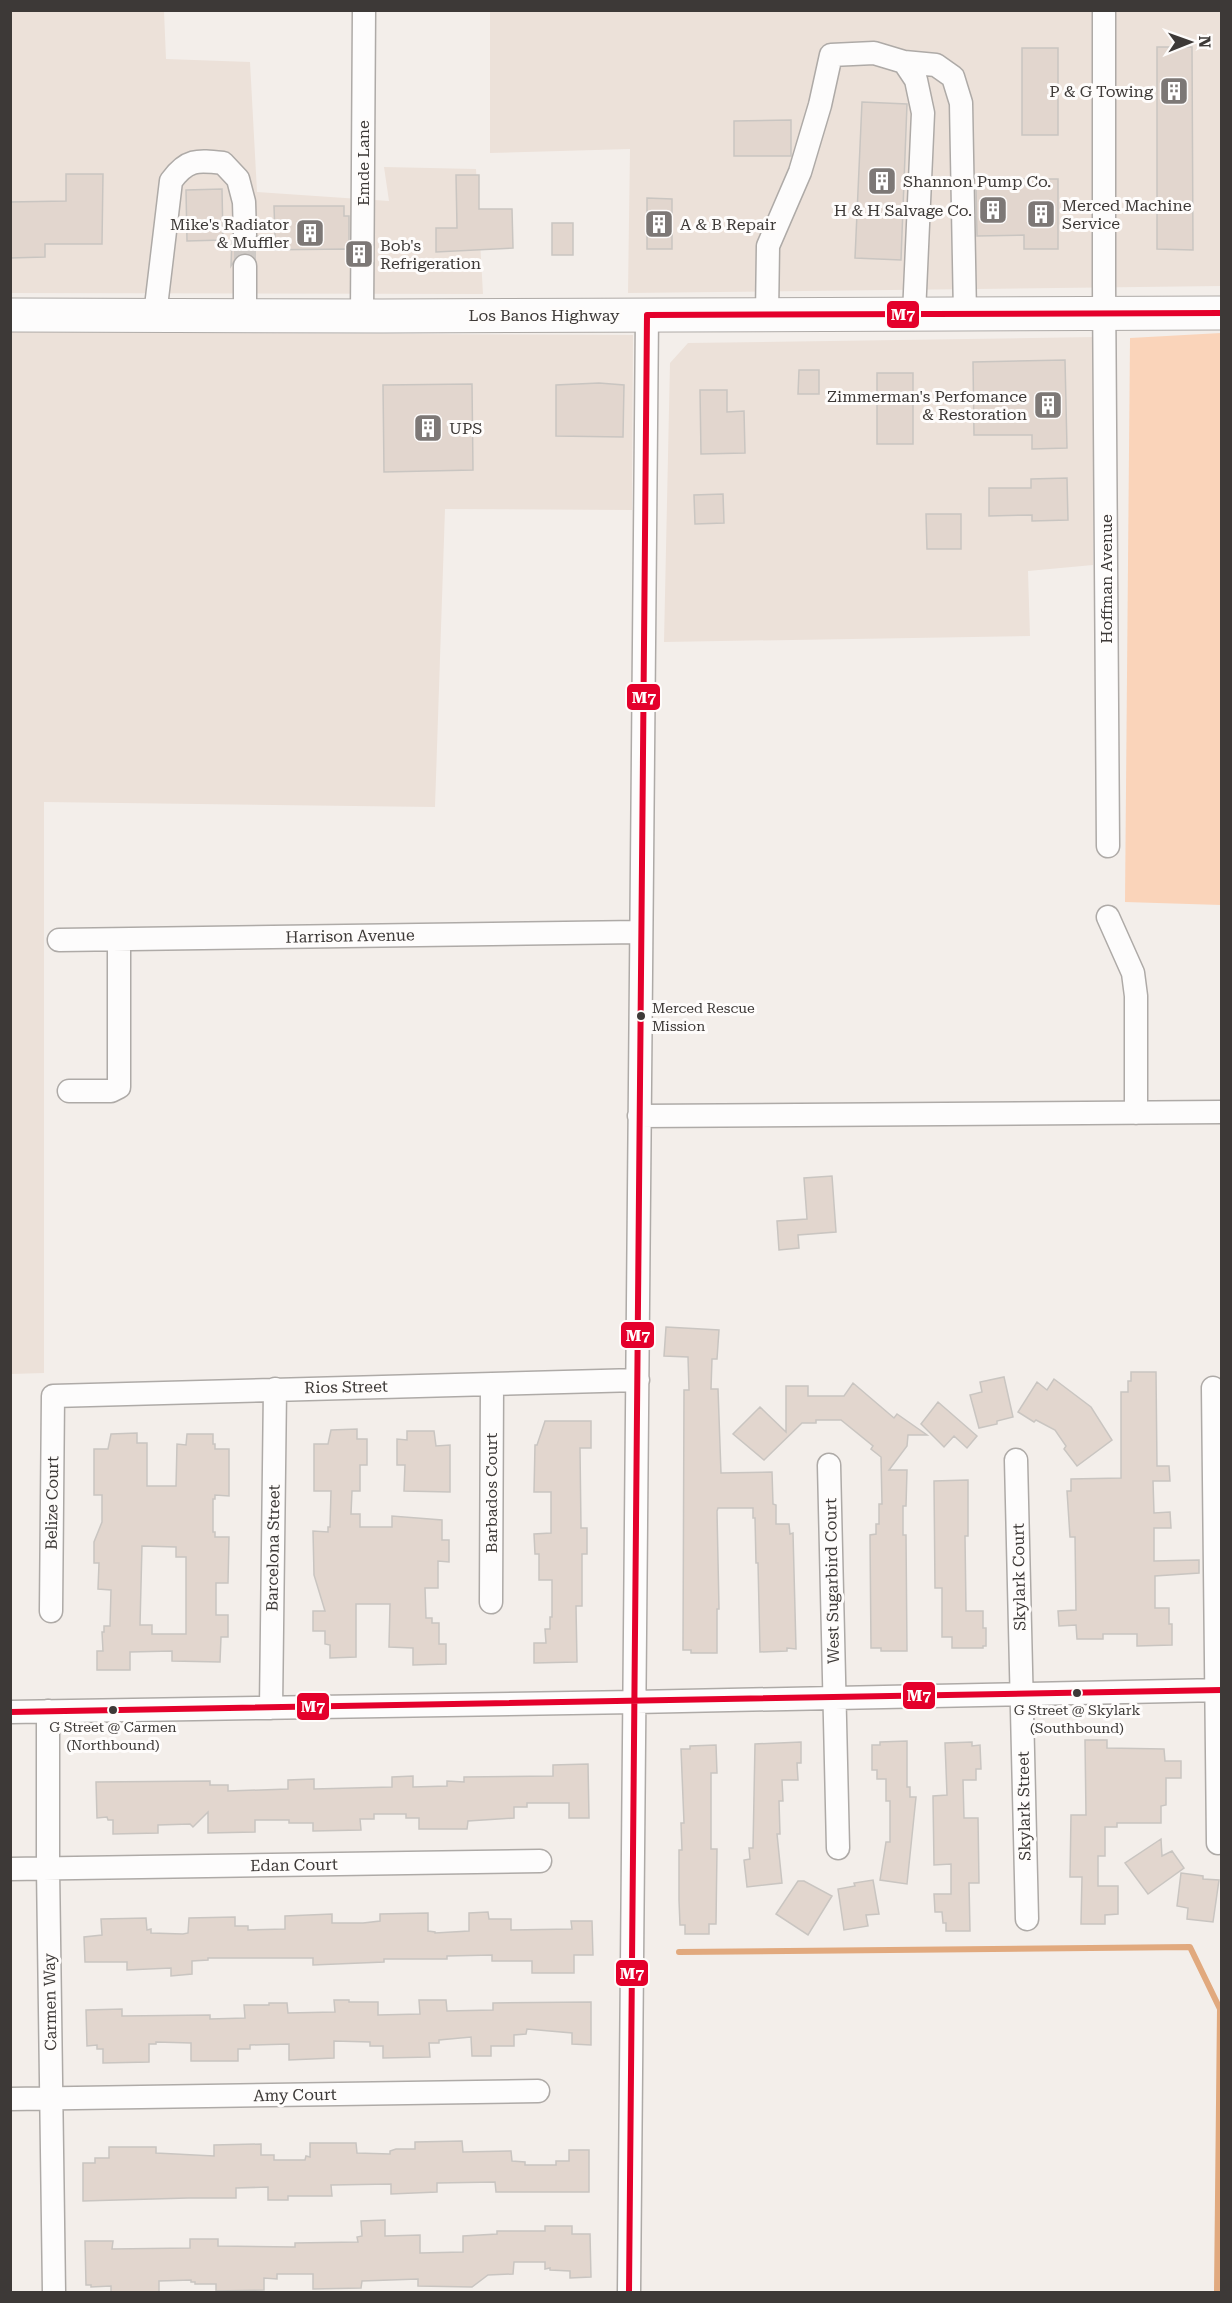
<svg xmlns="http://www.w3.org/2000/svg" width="1232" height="2303" font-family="'Roboto Serif',serif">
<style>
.built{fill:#ece1d9}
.green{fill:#fad4ba}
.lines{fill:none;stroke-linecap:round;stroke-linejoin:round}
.stream{stroke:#e1a97e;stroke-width:6}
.building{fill:#e2d6ce;stroke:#c9c5c1;stroke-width:1.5;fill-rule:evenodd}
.minor-tunnel{stroke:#cfcac6;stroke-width:22;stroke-dasharray:22 11;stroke-linecap:butt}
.minor-casing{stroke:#aeaaa7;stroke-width:25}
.highway-casing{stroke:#aeaaa7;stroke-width:35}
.minor{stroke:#fdfcfc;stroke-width:22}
.highway{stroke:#fdfcfc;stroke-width:33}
.bus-1-casing{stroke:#fefcfb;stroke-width:10}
.bus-1{stroke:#e4002b;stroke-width:6}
.bus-dot{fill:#3d3937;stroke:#fefcfb;stroke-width:2}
.labels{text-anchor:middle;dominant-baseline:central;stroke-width:6;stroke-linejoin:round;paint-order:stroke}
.bus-label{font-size:14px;fill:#3d3937;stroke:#fefcfb}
.poi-label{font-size:16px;fill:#3d3937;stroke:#fefcfb;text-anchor:start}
.street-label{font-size:16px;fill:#3d3937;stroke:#fefcfb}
.line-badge{stroke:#fefcfb;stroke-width:2}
.badge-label{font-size:16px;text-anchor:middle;font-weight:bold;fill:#fff}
</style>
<rect width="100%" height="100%" fill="#f3eeea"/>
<path class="built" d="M11,11H164L166,59L250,62L257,192L389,201L384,167L476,169L483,294L11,293Z
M490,11H1221V286L628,293L630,149L490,153Z
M10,332L633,335L632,510L445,509L435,807L44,802V1373L11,1374Z
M1095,337L1093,565L1028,571L1030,636L664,642L670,363L688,343Z"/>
<path class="green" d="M1221,333V905L1125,902L1130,338Z"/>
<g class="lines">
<path class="stream" d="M679,1952L1190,1947L1220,2009L1217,2292"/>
</g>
<path class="building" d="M1157,47H1192L1193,250L1157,249Z
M1022,48H1058V135H1022Z
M862,102L907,104L901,260L855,258Z
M791,120V156H734V121Z
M66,174H103L102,244H45V257L10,258V202L66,201Z
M456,175H479V209H512L513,248L436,252V228H457Z
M1024,179H1058V249H1024V235L977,236L976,185H1024Z
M222,189L223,240L187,241L186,190Z
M647,198L672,199V249H647Z
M274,206H344V216H349V263V249L254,250V257L246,253L238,255L231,266L232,236L238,247L245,248L253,246L258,236H275Z
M552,223H573V255H552Z
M1065,360L1067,448L1032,449V435H974L973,362Z
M799,370H819V394H798Z
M877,373H913V444H877Z
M599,383L624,385L623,437L556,436V385Z
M472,384L473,470L384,472L383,385Z
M700,390H727V412L744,411L745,453L701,454Z
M1067,478L1068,520L1032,521V515L989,516V488H1031V479Z
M723,494L724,523L695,524L694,495Z
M926,514H961V549H927Z
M832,1176L836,1232L798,1235L799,1248L779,1250L777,1221L807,1219L804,1178Z
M666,1327L719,1330L717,1359H712L711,1389H718L721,1473L772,1472L773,1504L776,1505V1524H789L790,1534L793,1533L796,1649L787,1648V1651L760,1652L758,1563H756L755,1518H753V1508H718L717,1511L719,1609H717V1653H691V1650H683L684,1390H689L688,1357L664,1356Z
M1131,1372H1156L1157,1466H1169L1170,1481H1153L1154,1513L1170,1512L1171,1528H1154V1561L1199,1560V1573L1155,1576V1608H1169V1624H1172V1645L1137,1646V1634H1103V1639H1077L1076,1625L1059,1626L1058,1611L1076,1610L1075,1537H1070L1067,1491H1071V1479L1121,1478V1392H1128V1381H1131Z
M1004,1377L1013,1417L997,1421V1424L979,1428L970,1395L982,1392L980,1382Z
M1054,1379L1091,1407L1112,1440L1077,1466L1064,1449L1066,1446L1055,1430L1036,1420L1034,1422L1018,1412L1037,1382L1047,1390Z
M853,1383L894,1418L897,1414L927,1435H908L907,1446L889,1470H907L906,1506H903V1535H906L907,1651H881V1648H871L870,1535L876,1534V1524H879V1504H882L881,1457L871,1449L873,1446L841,1420H816V1423H802L764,1460L733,1434L760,1407L786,1432V1386H808V1396H844Z
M938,1402L977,1436L967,1448L954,1436L944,1447L921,1424Z
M545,1421H591V1448H580L581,1528H587V1554H582V1606H576L577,1662L534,1663V1643H546L545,1629H550V1617H552V1580H539V1554H535L534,1534L551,1533V1492H534L535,1445H537Z
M357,1429V1439H367V1465H360V1491H352L351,1514H360V1527H392V1516L442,1520V1540H449V1562L438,1561V1588H425L426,1618H432V1623H439V1644H446V1664L413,1665V1648L389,1647L390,1604H356V1657L330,1658V1645L325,1644V1631H313V1611H325L314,1575L313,1531L328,1532V1527H330L331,1491H314V1444H328L331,1430Z
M407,1431H434L436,1446L450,1445V1492L404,1491L405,1465H397V1439L407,1440Z
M137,1433V1443H147V1486H176L177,1444L186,1445L187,1434H213V1444H215V1449H229V1496L215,1495V1499H213V1532H215V1537H229L228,1583H216V1615H228V1637H221L220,1662L172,1661V1651L130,1652V1670H97V1651H103L102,1632H104V1626H110L111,1590L98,1589L99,1563H94V1542L102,1522V1495H94V1449H108L111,1434ZM142,1546L176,1547V1557H186V1634H152V1625H140Z
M968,1480V1536H965L966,1611H983V1628H986V1646H983V1648H952V1637H942V1588H935L934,1481Z
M1085,1740H1107V1748L1164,1749L1165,1761H1181V1778H1166V1805L1161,1806V1823H1117V1827H1105V1856H1098V1886H1118V1914L1105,1915V1924H1081L1082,1877H1070L1071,1815H1086Z
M907,1741V1787H910V1797H916L907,1884L880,1880L886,1842H890V1801H886V1779H877V1770H872V1745H880V1742Z
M801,1742V1763H797L798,1780H782L783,1801H779L780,1834H777L782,1883L747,1887L744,1860L750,1859L749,1848H753L755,1744Z
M972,1742V1746L980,1745L981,1769H976V1780H963L964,1818H978L979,1883H969L970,1931H946V1923H943L942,1912H935L934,1894H951V1864L934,1865L933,1796L947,1795L945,1743Z
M716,1745L717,1773H711V1849H717L716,1924H709V1934H685V1925H680L679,1900V1850H682L681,1823H684L681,1749H690V1746Z
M588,1764L589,1818H569V1803H527V1807H514V1818L468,1821L467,1829H419V1818H406V1814H374V1819H360L361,1830L313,1831V1823H289V1820H255V1832L208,1833V1812L193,1827L190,1824L158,1825V1833L113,1834V1820H108L107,1817L97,1818L96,1782L210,1781V1785H228V1791L288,1789V1780L314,1779V1789L392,1787V1777L413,1776V1787L447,1786V1781L464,1782V1777L553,1776V1765Z
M1161,1839L1162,1856L1172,1851L1184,1868L1148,1894L1125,1863Z
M1181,1873L1203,1876V1879L1219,1880L1213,1922L1187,1919L1188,1908L1177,1906Z
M873,1880L879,1914L866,1915L868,1926L844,1930L838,1889L855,1886L854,1883Z
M798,1881H804L832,1896L808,1935L776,1914Z
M488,1912L489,1919H511V1930L572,1929L571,1921H592L593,1955H574V1973H532V1961H492V1955L447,1956V1959H384V1962L313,1965V1958H208V1960L192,1961V1974L171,1976V1968L127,1970V1962H85L84,1937L102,1935L101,1919L146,1918L147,1930L151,1929V1933L183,1934L188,1933L189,1918L235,1917V1926H248V1930L285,1929V1916L332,1914V1923H363L380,1921V1914L428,1913V1931L435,1932V1933L469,1931V1913Z
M334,2000H349V2002H378V2015L420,2014L419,2000H446L447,2011L493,2010V2003L591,2002V2045L572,2044V2033L527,2029L526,2034L514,2035V2046H491V2056H472L471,2037L439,2040V2043H429L430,2057L383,2058V2046H370V2042L334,2041V2058L289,2060V2044L250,2045V2049H238V2061H191V2043L156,2042V2044H149V2062L103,2063V2049H97V2045L87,2046L86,2010L122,2009V2016L210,2015V2019L245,2018L244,2005H269V2003H287L288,2013L335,2012Z
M462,2141L463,2152L511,2151L512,2161L525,2162V2165H556V2161H569V2150H589V2192H496L495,2182L437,2183V2192L391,2194V2184L331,2185L332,2196H288V2200H268V2187L236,2188V2198H188L83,2201V2163H95V2158H109V2147H156V2153L214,2156V2145L261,2144V2155H274V2160H305L306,2156L310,2157V2143H356L357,2153L390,2154V2151L396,2149H415V2142Z
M385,2220V2236L420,2235V2253L463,2252V2236L497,2234V2231H545V2226H572V2234H590L591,2277L570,2278V2271L550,2270V2268L545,2269V2262H514L513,2274L488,2275L472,2287L418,2286V2279L362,2281L361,2288L313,2289V2274H277V2279L264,2278V2290L216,2291V2284H195V2282H191V2280L159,2281V2292H111V2286L91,2287V2285H86L85,2241H113L112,2249L190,2248V2239H218V2246L295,2247V2243L358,2242L357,2237L362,2236L361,2221Z"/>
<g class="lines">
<path class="minor-tunnel" d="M245,266V235"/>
<g class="minor-casing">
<path id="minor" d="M1104,13V284L1108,846
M904,62L936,65L953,77L961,103L965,314
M245,266V316
M155,315L171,181C187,159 197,160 223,163L238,179L244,202L245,235
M767,315L768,246L800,172L820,105L831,55L874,53L904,62L916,80L923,113L914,314
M362,316L364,10
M1108,917L1133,973L1136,996V1113
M59,940L640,932
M69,1091H111L119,1087V940
M639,1116L1222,1112
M1213,1388L1218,1843
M1016,1460L1027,1919
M829,1465L838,1848
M491,1602L492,1384
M51,1611L53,1396L638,1380
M271,1708L275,1389
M48,1711V1868L54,2292
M10,1712L635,1702L1222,1690
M10,1869L540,1861
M10,2099L538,2091
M629,2292L647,315"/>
</g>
<g class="highway-casing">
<path id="highway" d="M10,315L382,316L1222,313"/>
</g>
<use href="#minor" class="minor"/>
<use href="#highway" class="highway"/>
<g class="bus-1-casing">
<path id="bus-1" d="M10,1712L1222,1690
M629,2292L647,315L1222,313"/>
</g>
<use href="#bus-1" class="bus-1"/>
</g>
<defs>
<g id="building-square" transform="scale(1.5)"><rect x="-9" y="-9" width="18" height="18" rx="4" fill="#7d7876" stroke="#fefcfb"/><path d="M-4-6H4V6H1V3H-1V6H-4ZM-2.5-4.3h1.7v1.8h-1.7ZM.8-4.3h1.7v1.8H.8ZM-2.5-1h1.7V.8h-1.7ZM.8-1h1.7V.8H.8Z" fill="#fff"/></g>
</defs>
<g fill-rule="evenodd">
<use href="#building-square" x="1174" y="91"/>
<use href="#building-square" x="882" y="181"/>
<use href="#building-square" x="993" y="210"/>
<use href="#building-square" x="1041" y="214"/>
<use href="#building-square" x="659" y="224"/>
<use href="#building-square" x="310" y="233"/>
<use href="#building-square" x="359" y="254"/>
<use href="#building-square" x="1048" y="405"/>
<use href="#building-square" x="428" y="428"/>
</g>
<g class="bus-dot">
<circle cx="641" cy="1016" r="5"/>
<circle cx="1077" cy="1693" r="5"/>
<circle cx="113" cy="1710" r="5"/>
</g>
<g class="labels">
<g class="bus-label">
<text x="652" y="1008" text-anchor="start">Merced Rescue<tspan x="652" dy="18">Mission</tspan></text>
<text x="1077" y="1710">G Street @ Skylark<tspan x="1077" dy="18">(Southbound)</tspan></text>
<text x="113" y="1727">G Street @ Carmen<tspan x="113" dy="18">(Northbound)</tspan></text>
</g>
<g class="poi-label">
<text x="1153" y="91" text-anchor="end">P &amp; G Towing</text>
<text x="903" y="181">Shannon Pump Co.</text>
<text x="1062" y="205">Merced Machine<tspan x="1062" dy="18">Service</tspan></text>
<text x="972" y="210" text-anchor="end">H &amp; H Salvage Co.</text>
<text x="289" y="224" text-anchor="end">Mike's Radiator<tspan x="289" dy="18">&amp; Muffler</tspan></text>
<text x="680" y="224">A &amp; B Repair</text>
<text x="380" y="245">Bob's<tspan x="380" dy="18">Refrigeration</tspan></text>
<text x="1027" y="396" text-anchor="end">Zimmerman's Perfomance<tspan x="1027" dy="18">&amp; Restoration</tspan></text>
<text x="449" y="428">UPS</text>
</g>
<g class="street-label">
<text transform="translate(363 163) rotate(-90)">Emde Lane</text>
<text x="544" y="315">Los Banos Highway</text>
<text transform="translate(1106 579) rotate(-90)">Hoffman Avenue</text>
<text transform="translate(350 936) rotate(-1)">Harrison Avenue</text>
<text transform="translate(346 1387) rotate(-1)">Rios Street</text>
<text transform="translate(491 1493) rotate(-90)">Barbados Court</text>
<text transform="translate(52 1503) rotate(-89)">Belize Court</text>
<text transform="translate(273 1548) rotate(-89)">Barcelona Street</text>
<text transform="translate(1019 1577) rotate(-91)">Skylark Court</text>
<text transform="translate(832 1581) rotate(-91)">West Sugarbird Court</text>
<text transform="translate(1024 1806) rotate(-91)">Skylark Street</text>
<text transform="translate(294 1865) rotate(-1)">Edan Court</text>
<text transform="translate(50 2002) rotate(-91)">Carmen Way</text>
<text transform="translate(295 2095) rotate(-1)">Amy Court</text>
</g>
</g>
<g class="line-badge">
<rect x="886" y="300" width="34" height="29" rx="6" fill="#e4002b"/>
<rect x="626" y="683" width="35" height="28" rx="6" fill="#e4002b"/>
<rect x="620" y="1321" width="35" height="28" rx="6" fill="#e4002b"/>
<rect x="902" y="1681" width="34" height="29" rx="6" fill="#e4002b"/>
<rect x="296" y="1692" width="34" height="29" rx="6" fill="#e4002b"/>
<rect x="615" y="1959" width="34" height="28" rx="6" fill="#e4002b"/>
</g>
<g class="badge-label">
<text x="903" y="320">M7</text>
<text x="644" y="703">M7</text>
<text x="638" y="1341">M7</text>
<text x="919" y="1701">M7</text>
<text x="313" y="1712">M7</text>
<text x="632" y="1979">M7</text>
</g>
<rect width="1232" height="2303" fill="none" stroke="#3d3937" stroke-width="24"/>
<g transform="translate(1190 42) rotate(89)" stroke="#fefcfb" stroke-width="4.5" paint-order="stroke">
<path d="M0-4.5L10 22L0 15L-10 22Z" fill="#3d3937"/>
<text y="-9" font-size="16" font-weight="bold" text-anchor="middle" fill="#3d3937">N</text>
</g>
</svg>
